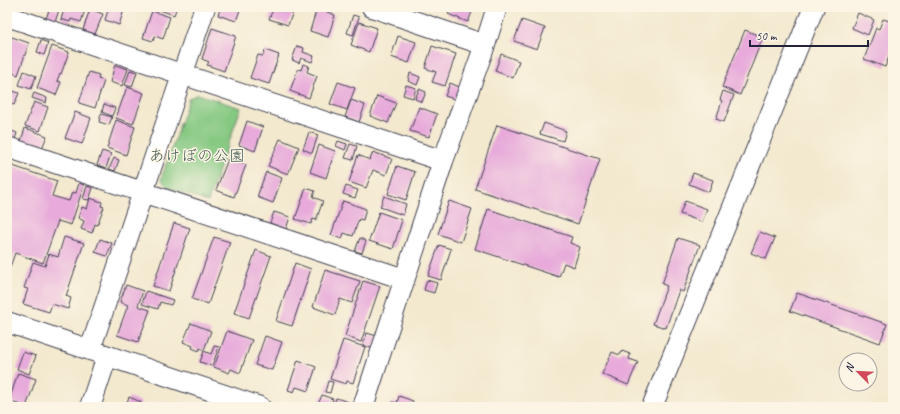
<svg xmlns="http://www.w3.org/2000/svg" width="900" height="414" font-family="Caveat,'Klee One',sans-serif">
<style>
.green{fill:#84c881;stroke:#53755e}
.building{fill:#e7aada}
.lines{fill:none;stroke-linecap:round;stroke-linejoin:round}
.minor-casing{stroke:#414051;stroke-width:22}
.minor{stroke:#fff;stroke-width:20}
.labels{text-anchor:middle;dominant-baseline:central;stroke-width:3;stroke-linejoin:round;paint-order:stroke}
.park-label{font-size:16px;fill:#445c54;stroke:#fcf5e5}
</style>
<rect width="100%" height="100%" fill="#fcf5e5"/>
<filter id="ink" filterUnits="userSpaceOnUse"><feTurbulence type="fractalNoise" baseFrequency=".025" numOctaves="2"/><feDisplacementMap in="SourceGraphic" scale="8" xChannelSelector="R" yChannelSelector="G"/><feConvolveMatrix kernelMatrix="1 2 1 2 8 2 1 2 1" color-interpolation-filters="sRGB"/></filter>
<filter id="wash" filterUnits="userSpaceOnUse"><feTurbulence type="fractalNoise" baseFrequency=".012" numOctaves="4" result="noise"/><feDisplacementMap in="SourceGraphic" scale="16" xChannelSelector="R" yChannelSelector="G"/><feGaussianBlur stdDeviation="0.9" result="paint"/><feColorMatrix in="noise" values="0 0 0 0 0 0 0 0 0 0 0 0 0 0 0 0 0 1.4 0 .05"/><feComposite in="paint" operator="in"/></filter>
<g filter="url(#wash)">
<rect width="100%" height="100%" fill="#f3e9cf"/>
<path class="green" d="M198,94L241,108L208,202L167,187L161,179L189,98Z"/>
<g id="blocks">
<path class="building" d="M50,7L59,10L55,22L46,19Z
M65,7H86L81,22L71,19L70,22L61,19Z
M109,7H125L119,25L105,20Z
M151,7H177L174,15Z
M221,7H241L236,21L218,15Z
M274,7H295L288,25L269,19Z
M451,7H474L468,22L448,14Z
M317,8L335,15L328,37L310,31Z
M90,9L103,14L95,34L83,30Z
M152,11L170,17L163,39L155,36L153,41L143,38Z
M858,13L874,20L868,35L852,28Z
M353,15L359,17L353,35L347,33Z
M883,19L893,22V46L885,67L864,59L876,28L879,29Z
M522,20L545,28L537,49L514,41Z
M359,22L377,28L369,52L351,45Z
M212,28L236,36L224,71L207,65L209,62L202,59Z
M745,30L763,37L740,95L722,87Z
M9,36L29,43L18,75L7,71V42Z
M398,36L416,42L409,63L391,57Z
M41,40L48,43L44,55L37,52Z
M52,46L69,52L61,74L60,73L57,81L61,82L56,95L37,88Z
M297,46L304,48L303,52L314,56L312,62L301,58L299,63L292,60Z
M432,46L456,54L445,86L432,82L436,72L425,68Z
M265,50L279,55L269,84L250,78L258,55L263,56Z
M501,54L519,61L513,78L495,71Z
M303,64L309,66L307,72L317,76L309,98L290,91L298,69L301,70Z
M115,65L128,69L122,86L110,82Z
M130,70L137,72L132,87L125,85Z
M24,71L36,76L31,89L19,85Z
M89,72L99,75L98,79L104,81L95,108L79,103Z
M410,73L420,77L417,85L408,81Z
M338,82L355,88L347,110L330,104Z
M450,83L462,88L457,100L445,96Z
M406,85L416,88L413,98L403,95Z
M127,87L144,93L133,124L116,118Z
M7,89L19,93L14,105L9,103L7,107Z
M419,89L426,92L422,102L415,99Z
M723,91L734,95L724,122L716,119L722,101L720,100Z
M34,93L47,98L46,103L32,98Z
M377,96L396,103L388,123L370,116Z
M351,100L365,105L359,122L345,117Z
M34,102L48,107L40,131L25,126Z
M104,104L115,108L112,116L102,112Z
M419,107L437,114L429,137L410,131Z
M75,112L91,118L82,144L65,138Z
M101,114L112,117L109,125L99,122Z
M116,120L135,127L126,155L107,148Z
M247,121L263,127L255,151L239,145Z
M544,123L566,131L563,141L540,134Z
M497,125L600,159L578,224L475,189Z
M25,128L47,136L42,148L21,141Z
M7,129L17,133L15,139L7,137Z
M309,132L318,135L312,153L303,149Z
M280,139L299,147L288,174L268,166Z
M338,141L347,144L345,150L336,146Z
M350,144L357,146L353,160L345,158Z
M319,145L335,151L326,178L310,172Z
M102,151L111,154L106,168L97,165Z
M373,152L392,159L386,175L373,170L366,188L349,182L358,155L370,160Z
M114,158L119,160L115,171L109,169Z
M228,159L246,165L234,197L216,190Z
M7,164L57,181L52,196L69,201L72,192L76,193L79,183L84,185L71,225L58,221L43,263L15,253L9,270H7Z
M397,166L415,172L406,200L388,194Z
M266,172L282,178L273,203L257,197Z
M693,173L713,180L709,192L689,184Z
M87,186L93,188L89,200L83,199Z
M346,186L358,190L355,198L343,194Z
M306,188L315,191L313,197L323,201L316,220L313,219L311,224L295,219Z
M384,196L406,204L403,215L380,207Z
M90,198L102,202L101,206L104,207L97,225L95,224L92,233L81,229L84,221L78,218L82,207L87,209Z
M343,201L366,209L363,220L359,219L353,236L344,233L342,239L331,235Z
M449,201L472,209L461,242L438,234Z
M685,201L707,209L702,222L680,214Z
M488,209L572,237L570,243L580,247L574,267L564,263L559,277L475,249Z
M274,212L290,217L286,229L270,223Z
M379,212L402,220L393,249L369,241Z
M174,223L190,228L169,291L153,286Z
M760,232L775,238L766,259L751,253Z
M64,237L84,243L66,296L71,298L68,309L52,304L49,312L23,304L28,289L24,288L33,262L45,266L49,254L58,257Z
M214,237L230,242L208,304L192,299Z
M360,238L366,241L362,253L355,251Z
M678,238L700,245L683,292L679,290L666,328L653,324L667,286L662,284Z
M100,239L112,243L107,256L95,252Z
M439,245L451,249L441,280L428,276Z
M256,250L271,256L249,318L234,313Z
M295,263L311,269L292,326L276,321Z
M325,270L360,281L352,303L340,299L335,315L313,307Z
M427,280L437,283L434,293L424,290Z
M363,281L380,286L361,342L345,336Z
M126,285L143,291L138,306L150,310L138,342L117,335L128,305L120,302Z
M146,291L173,300L171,305L160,302L158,309L142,304Z
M797,293L887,324L880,343L790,311Z
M191,323L211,331L204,350L200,348L199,351L192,348L193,346L183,342Z
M227,331L252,340L240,373L231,369L229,373L214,367Z
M367,333L380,337L376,350L363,345Z
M265,336L282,342L272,370L255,365Z
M343,340L365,347L353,383L347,381L346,384L330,379Z
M214,346L219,347L212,366L200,362L204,351L211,354Z
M622,351L630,354L629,359L638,362L628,385L602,374L612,352L620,355Z
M23,352L36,356L29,374L17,369Z
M298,360L316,367L308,391L296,387L294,392L288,390Z
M18,373L36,379L26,407L9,401Z
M328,381L333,382L330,393L325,392Z
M322,395L333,399L330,407L319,402Z
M399,396L413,401L411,407H390L392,402L397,403Z
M129,397L141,402L139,407H125Z
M336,398L349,402L347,407H333Z"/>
</g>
</g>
<g filter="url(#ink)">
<use href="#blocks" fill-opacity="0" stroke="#414051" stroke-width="1"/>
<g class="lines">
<g class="minor-casing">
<path id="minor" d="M372,7L485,45
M7,16L443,161
M7,147L404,279
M7,322L260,407
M90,350L205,7
M90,407L107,356
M363,407L443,161L485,45L497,7
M652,407L814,7"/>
</g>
<use href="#minor" class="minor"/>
</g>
</g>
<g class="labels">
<g class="park-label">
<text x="197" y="156">あけぼの公園</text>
</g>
</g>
<rect width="900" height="414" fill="none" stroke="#fcf5e5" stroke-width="24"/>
<g transform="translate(858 372) rotate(294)"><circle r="19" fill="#fcf5e5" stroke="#a5a1a1"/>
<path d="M0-3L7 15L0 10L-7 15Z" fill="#d1495b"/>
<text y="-6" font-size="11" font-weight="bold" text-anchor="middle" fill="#22223b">N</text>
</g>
<path d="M750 40v6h118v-6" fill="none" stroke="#22223b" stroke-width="2"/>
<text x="756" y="40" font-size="12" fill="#22223b" stroke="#fcf5e5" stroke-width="3" paint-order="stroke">50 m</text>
</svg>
